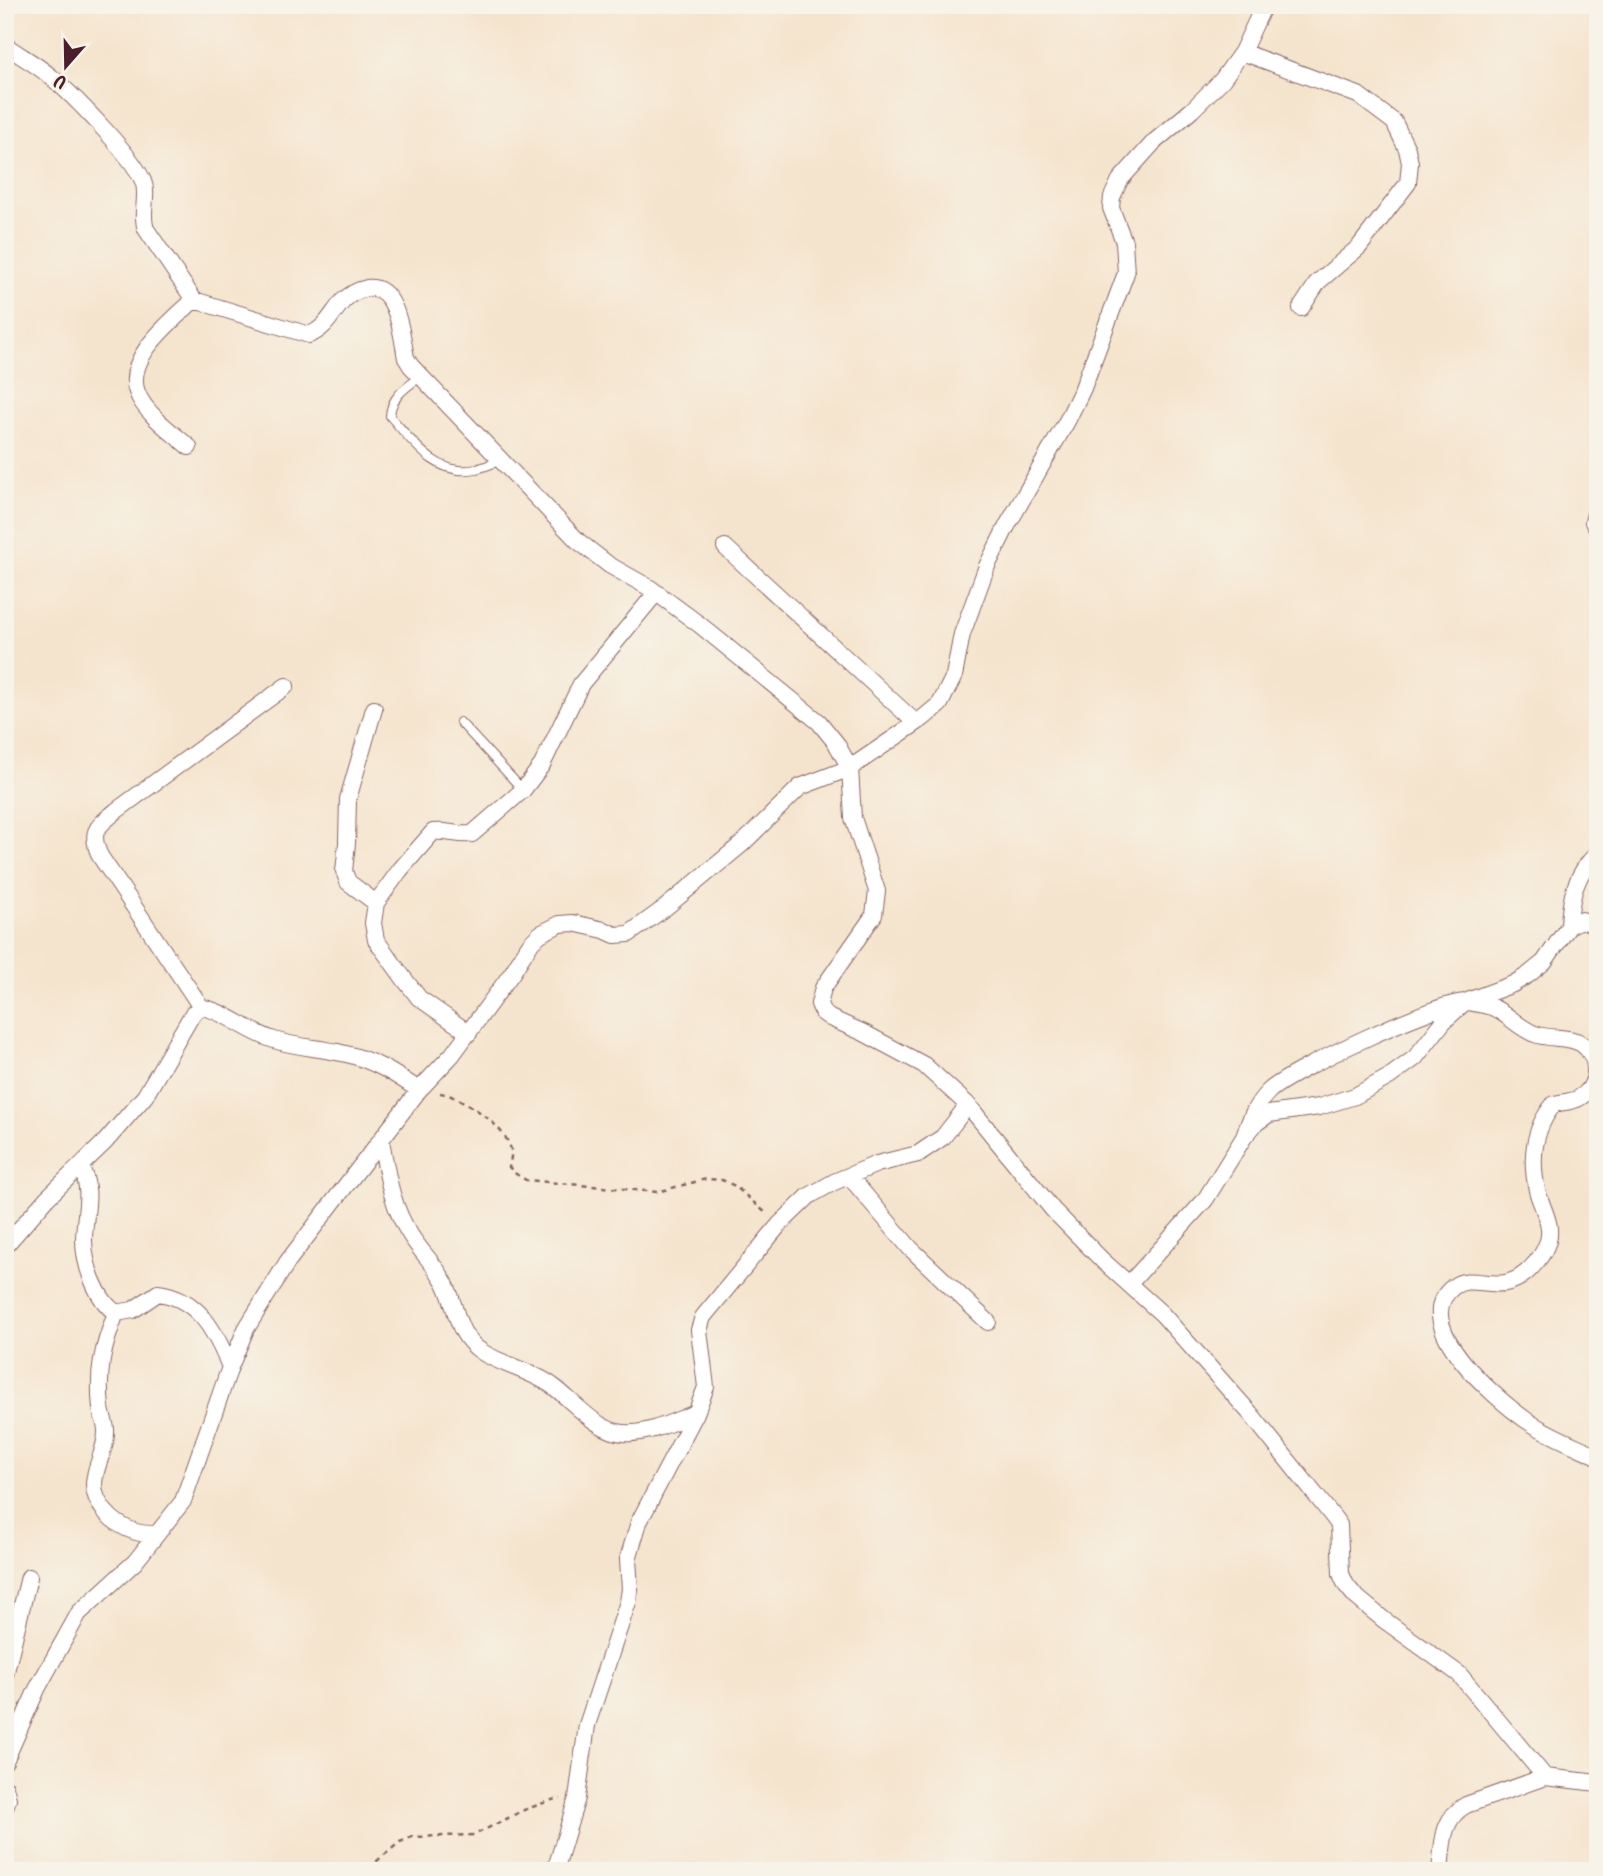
<svg xmlns="http://www.w3.org/2000/svg" width="1603" height="1876" font-family="Kalam,sans-serif">
<style>
.lines{fill:none;stroke-linecap:round;stroke-linejoin:round}
.lane-casing{stroke:#866464;stroke-width:10}
.street-casing{stroke:#866464;stroke-width:18}
.path{stroke:#866464;stroke-width:2.5;stroke-dasharray:5 5;stroke-linecap:butt}
.lane{stroke:#fff;stroke-width:8}
.street{stroke:#fff;stroke-width:16}
</style>
<rect width="100%" height="100%" fill="#f7f3e8"/>
<filter id="ink" filterUnits="userSpaceOnUse"><feTurbulence type="fractalNoise" baseFrequency=".0143" numOctaves="2"/><feDisplacementMap in="SourceGraphic" scale="14" xChannelSelector="R" yChannelSelector="G"/><feConvolveMatrix kernelMatrix="1 2 1 2 8 2 1 2 1" color-interpolation-filters="sRGB"/></filter>
<filter id="wash" filterUnits="userSpaceOnUse"><feTurbulence type="fractalNoise" baseFrequency=".00686" numOctaves="4" result="noise"/><feDisplacementMap in="SourceGraphic" scale="28" xChannelSelector="R" yChannelSelector="G"/><feGaussianBlur stdDeviation="1.57" result="paint"/><feColorMatrix in="noise" values="0 0 0 0 0 0 0 0 0 0 0 0 0 0 0 0 0 1.4 0 .05"/><feComposite in="paint" operator="in"/></filter>
<g filter="url(#wash)">
<rect width="100%" height="100%" fill="#f5e4cd"/>
</g>
<g filter="url(#ink)">
<g class="lines">
<g class="lane-casing">
<path id="lane" d="M420,377C405,388 391,397 390,416C412,441 437,478 476,469C484,467 493,463 502,460
M460,722L523,790"/>
</g>
<g class="street-casing">
<path id="street" d="M5,45C20,56 36,64 50,76C72,94 132,155 143,181C149,195 140,213 146,229L194,300L309,335C326,329 332,313 343,301C350,294 358,290 367,288C398,284 402,338 406,358L411,366L578,541L609,565L650,588L700,625L819,722L836,743L850,768L853,818L877,891L874,915L823,988L819,1004L823,1013L830,1018L864,1033L924,1065L968,1105L943,1137L918,1154L877,1164L834,1182L809,1196L779,1225L703,1317L699,1330L706,1387L696,1413L639,1522L628,1559L630,1589L628,1602L587,1725L577,1798L555,1871
M1242,52L1358,95L1394,122L1407,149L1410,163L1408,183L1359,247L1318,282L1301,308
M189,447C173,433 144,413 137,392C124,358 172,321 194,300
M1598,503L1593,522L1598,530
M725,547L916,723
M374,709L348,799L347,843L344,871L348,882L376,903L373,923L376,940L405,980L419,998L469,1033
M376,903L400,870L433,832C447,830 459,836 472,834L523,790L542,765L581,684L656,593
M1569,926C1570,898 1576,872 1598,853
M201,1007L100,856C89,831 97,827 116,811L286,686
M968,1105L1053,1210L1102,1260L1162,1314L1250,1413L1334,1518L1339,1525L1341,1574L1346,1585L1355,1596L1384,1620L1459,1674L1545,1777
M1244,1137C1250,1119 1255,1105 1269,1091C1290,1071 1442,999 1468,1002C1477,1004 1487,1005 1494,1008C1509,1015 1520,1029 1535,1034C1550,1040 1568,1035 1582,1044C1600,1058 1600,1086 1579,1098C1572,1102 1562,1102 1554,1104C1533,1129 1530,1158 1537,1190C1541,1207 1553,1223 1548,1241C1545,1250 1538,1261 1531,1268C1501,1300 1474,1270 1453,1287C1406,1324 1498,1400 1526,1420C1548,1435 1574,1445 1598,1456
M381,1140C387,1173 391,1206 411,1236C421,1252 436,1266 445,1283C458,1309 455,1334 482,1352C504,1366 533,1371 554,1387C574,1402 598,1432 624,1433C648,1435 674,1421 696,1413
M80,1166C94,1191 84,1213 84,1240C84,1264 96,1299 116,1313L133,1310L158,1293C199,1298 216,1333 230,1367
M849,1176L910,1248L988,1322
M5,1246L47,1198L105,1142L145,1096L193,1013L201,1007C227,1012 248,1032 274,1040C296,1047 320,1048 342,1053C372,1059 395,1074 419,1090L452,1055L512,973L530,944L540,934L560,924L573,923L604,930L615,935L629,934L666,907L742,844L800,787L850,768L922,719L940,704L954,676L962,634L987,566L1007,526L1067,421L1083,388L1126,273L1124,242L1111,208L1112,197L1120,180L1154,142L1192,110L1222,80L1242,52L1264,5
M1129,1284L1205,1200L1244,1137L1256,1123L1269,1114L1319,1107L1355,1096L1389,1077L1415,1058L1444,1021L1465,1002L1513,984L1528,975L1544,962L1569,926L1581,920L1598,925
M116,1313C103,1347 97,1370 101,1408C102,1415 105,1422 106,1429C107,1446 98,1460 95,1476C89,1502 113,1525 136,1532C143,1534 150,1534 157,1534
M5,1675L29,1577
M5,1761L37,1689L79,1613L135,1562L183,1501L230,1367L246,1329L288,1261L419,1090
M5,1787L8,1799L5,1808
M1440,1871C1443,1844 1441,1819 1466,1805L1545,1777L1598,1783"/>
</g>
<path class="path" d="M440,1093C462,1096 506,1126 511,1150C512,1155 510,1162 509,1167L516,1174L526,1180L657,1192L706,1179L722,1180L735,1186L767,1214
M373,1871L377,1861L400,1842L412,1837L474,1835L524,1810L552,1800L561,1799"/>
<use href="#lane" class="lane"/>
<use href="#street" class="street"/>
</g>
</g>
<rect width="1603" height="1876" fill="none" stroke="#f7f3e8" stroke-width="28"/>
<g transform="translate(66 66) rotate(200)" stroke="#f7f3e8" stroke-width="5" paint-order="stroke">
<path d="M0-5L12 26L0 18L-12 26Z" fill="#4a1f2b"/>
<text y="-10" font-size="19" font-weight="bold" text-anchor="middle" fill="#4a1f2b">U</text>
</g>
</svg>
